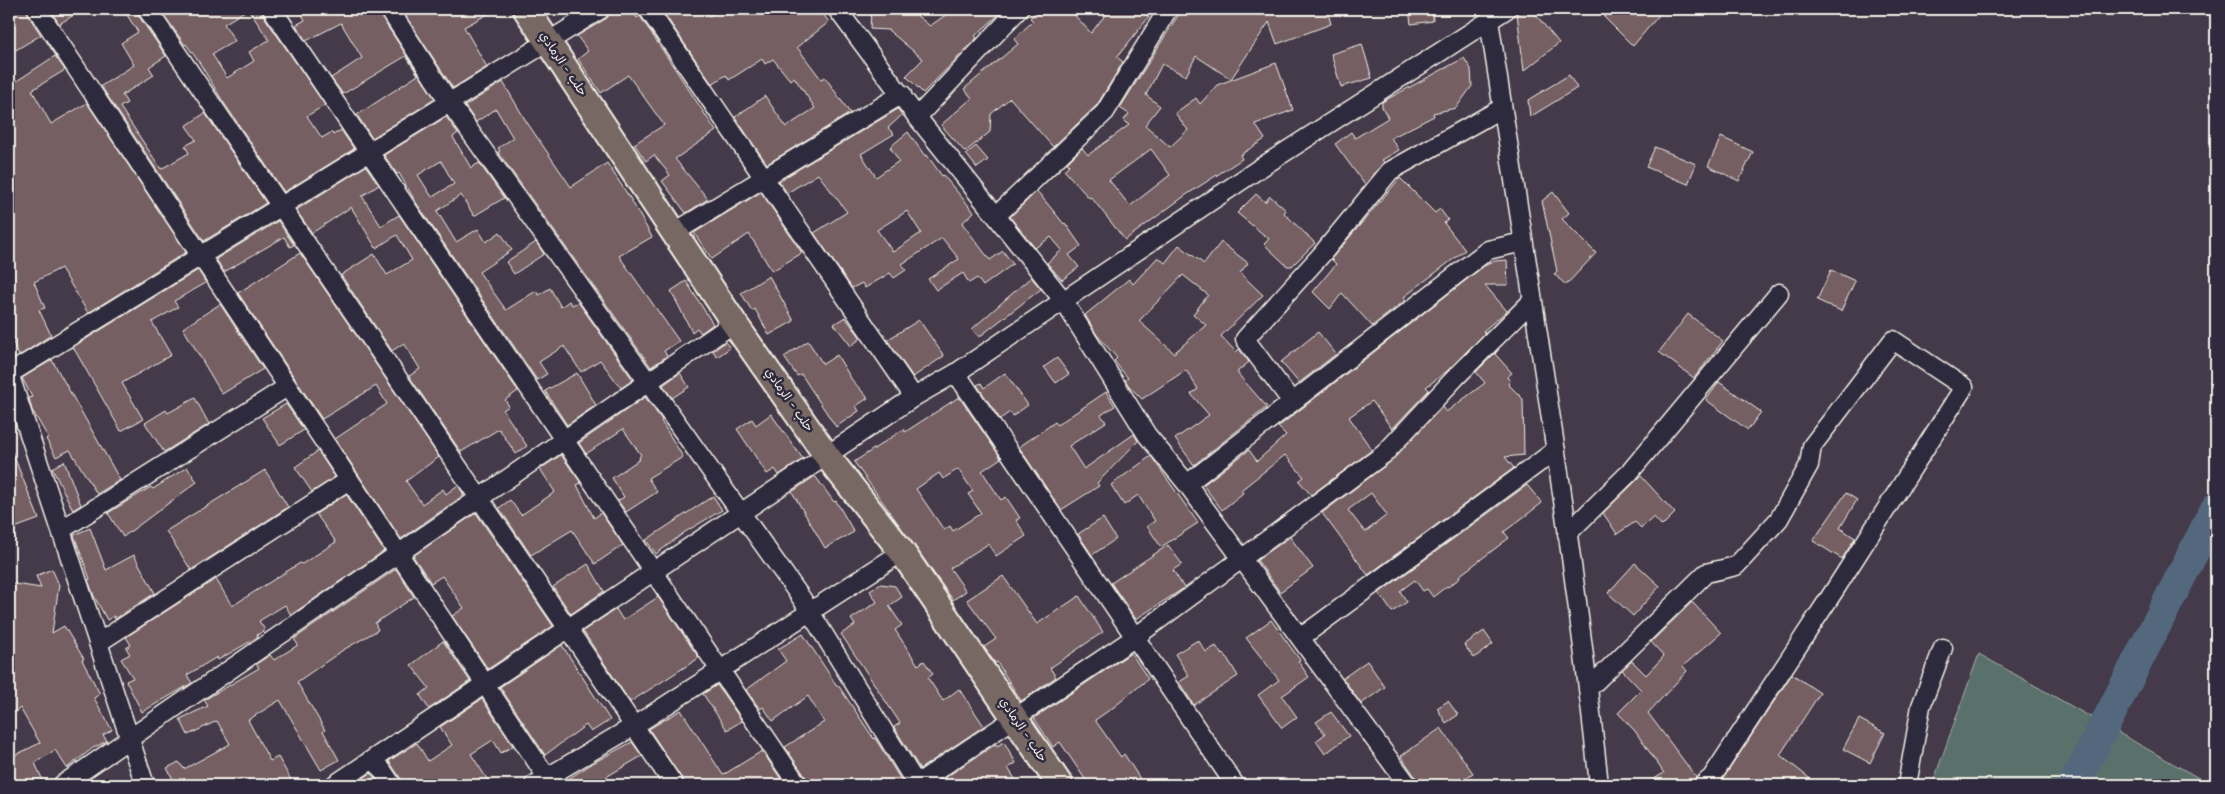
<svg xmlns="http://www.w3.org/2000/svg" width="2225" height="794" font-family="Kalam,'Playpen Sans Arabic',sans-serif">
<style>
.green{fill:#5a706a;stroke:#a7b0a9}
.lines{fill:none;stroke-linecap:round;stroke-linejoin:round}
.river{stroke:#52677d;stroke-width:31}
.building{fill:#755e64;stroke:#f4f1e8;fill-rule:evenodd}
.minor-casing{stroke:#f4f1e8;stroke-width:21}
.highway-casing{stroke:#f4f1e8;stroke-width:29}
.minor{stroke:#2f2a3d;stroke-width:18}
.highway{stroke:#776864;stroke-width:25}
.labels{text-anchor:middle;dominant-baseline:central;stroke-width:5;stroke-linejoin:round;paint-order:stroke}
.street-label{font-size:12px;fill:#f4f1e8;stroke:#2f2a3d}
</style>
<rect width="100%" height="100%" fill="#443a49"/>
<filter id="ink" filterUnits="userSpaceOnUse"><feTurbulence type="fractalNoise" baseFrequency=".02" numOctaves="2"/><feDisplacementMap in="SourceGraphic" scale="10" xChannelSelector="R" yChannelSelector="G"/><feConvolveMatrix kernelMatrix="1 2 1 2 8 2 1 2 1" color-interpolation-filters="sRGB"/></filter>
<g filter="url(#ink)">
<path class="green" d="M1979,654L2211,785H1932Z"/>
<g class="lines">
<path class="river" d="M2074,785L2216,508"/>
</g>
<path class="building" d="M9,9H27L28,15L41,35L9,54Z
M50,9H84L59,24Z
M123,9H137L138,15L166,56L149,67L154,75L122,95L127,103L120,107L161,169L189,153L185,146L196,140L186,126L205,113L266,203L204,241L101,86L134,65L121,43L138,32Z
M160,9H262L263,15L325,105L307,116L322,138L332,132L333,135L341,130L354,149L284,192L222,100L199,62L186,44L185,45ZM248,9L269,40L249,52L254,61L227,78L212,54L235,41L224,24Z
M299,9H378L380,15L435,99L372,138L357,115L418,75L406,56L343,94L331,78L362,58L341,23L306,41L296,25L305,20Z
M401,9H497L464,27L487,67L453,88Z
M612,9H630L637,18L640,16L716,131L675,159L708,199L686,213L662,181L670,175L654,155L646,161L634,144L664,125L628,75L601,93L578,59L588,51L577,36L607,18Z
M661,9H672L677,15L687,9H704L709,16L721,9H819L829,22L797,47L821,79L825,77L850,113L767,164L735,117L765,96L786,127L815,108L794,77L790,80L773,59L765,64L762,59L729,80L726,75L712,84Z
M871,9H909L930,26L954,9H1005L975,36L977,38L923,93L906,76L923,59L888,30L870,29Z
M1040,9H1069L1091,33L1110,9H1138L1149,17L1117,57L1123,62L1097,105L1053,147L1010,98L991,114L990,132L965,152L941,125L972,98L964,89L1018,44L1014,39L1033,21L1030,18Z
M1182,9H1327L1331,24L1277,44L1269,22L1231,79L1196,56L1186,76L1162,64L1146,95L1160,106L1145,125L1170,147L1188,130L1175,113L1196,98L1200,104L1217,85L1276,63L1293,110L1255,124L1265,139L1240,155L1242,159L1186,195L1125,240L1091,197L1089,198L1064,170L1069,165L1067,163L1082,148L1088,155L1129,125L1124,120L1129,114L1120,108ZM1151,149L1170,175L1130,206L1109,180Z
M1409,9H1432L1433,21L1411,24Z
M1523,9H1531L1559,43L1524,71L1517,13Z
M1613,9H1664L1633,46L1604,17Z
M1362,44L1372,78L1341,87L1331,54Z
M55,56L65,70L32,90L51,124L87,103L186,252L88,313L61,268L34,282L45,308L39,310L51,335L19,356L9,333V86Z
M1464,58L1471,69L1472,86L1456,108L1433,113L1434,116L1391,138L1399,150L1382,160L1384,162L1365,185L1335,144L1351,132L1355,138L1388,118L1382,107V102Z
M1569,75L1577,88L1530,117L1528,100Z
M503,82L526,121L571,187L607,163L630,198L652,237L619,256L679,341L664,351L667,356L651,367L498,152L500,151L498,148L513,138L496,109L476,122L465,106Z
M898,109L902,115L888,128L894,134L861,154L876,177L899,161L890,147L908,132L925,156L927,155L942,176L943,175L974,212L962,223L990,260L1003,251L1013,264L983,286L977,278L969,283L963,273L936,290L928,279L959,259L942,238L902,264L906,270L894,278L890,273L865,288L862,283L852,288L814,233L847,212L818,174L787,193L779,181ZM907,211L921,233L893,252L877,230Z
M446,117L458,133L453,137L471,168L479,163L504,198L474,216L461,195L437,211L456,242L478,229L486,242L500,232L512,250L479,272L506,310L536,291L539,295L550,288L561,307L569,301L572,305L578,302L633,380L621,388L600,360L581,372L564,346L539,362L547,374L537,380L417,204L399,173L397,174L384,155ZM441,161L454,184L432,197L418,175Z
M1721,137L1753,152L1739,181L1708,166Z
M976,146L988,160L977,168L966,154Z
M1655,147L1696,164L1688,184L1646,167Z
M366,166L379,185L362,196L381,226L399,215L518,391L505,400L509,406L503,410L527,446L516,454L499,429L461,452L409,376L420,369L404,343L392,351L341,275L374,254L387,275L412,260L397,235L376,248L351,207L312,233L296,210Z
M1400,178L1435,213L1440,209L1448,220L1444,223L1465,250L1404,297L1406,300L1372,326L1342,293L1330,309L1313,292L1336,264L1331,259Z
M1037,191L1064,224L1065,223L1081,246L1069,255L1079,267L1062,280L1047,263L1062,250L1051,237L1035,248L1010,217Z
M761,192L802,253L772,271L749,234L712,259L694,233Z
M1553,192L1569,213L1562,219L1596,253L1566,285L1554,274L1557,271L1542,201Z
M1256,194L1265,202L1270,196L1286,210L1284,213L1315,243L1292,266H1287L1264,244L1269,239L1237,213Z
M278,221L294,245L290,247L284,237L224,272L216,259Z
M536,242L544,254L514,274L506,262Z
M1221,242L1248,263L1240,273L1263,295L1221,336L1236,352L1239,349L1249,362L1238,371V374L1267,407L1194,465L1175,439L1209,415L1191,394L1198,389L1186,370L1142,399L1129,386L1125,380L1128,378L1114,361L1117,358L1097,335L1085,315L1129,279L1133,284L1158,257L1165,263L1179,245L1204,264ZM1183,275L1208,295L1193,314L1206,325L1174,353L1139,321Z
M300,253L439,457L406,481L422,504L443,489L446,494L458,485L464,495L401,539L335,439L387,404L376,386L322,419L238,293Z
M1507,260L1508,285H1485L1507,311L1483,331L1485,333L1446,372L1426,387L1429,390L1392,429L1372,401L1349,417L1372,450L1311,495L1299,481L1304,477L1285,455L1241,490L1243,493L1222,510L1203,485L1249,450L1257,461L1286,435L1278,427L1484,266L1495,261Z
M198,270L206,283L174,301L178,307L152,322L171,355L122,383L143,419L121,431L73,347Z
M1831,270L1855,281L1841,311L1817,300Z
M769,276L794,321L769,335L755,309L752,311L741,293Z
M1031,277L1041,289L979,337L972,329Z
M686,281L713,324L701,333L697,328L692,332L671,291Z
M220,304L263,369L222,394L183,328Z
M1688,314L1723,341L1694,378L1659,352Z
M845,317L861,338L851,346L834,324Z
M919,320L944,356L913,377L887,340Z
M1318,332L1336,354L1299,383L1281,362Z
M808,341L823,364L837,355L852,380L868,398L856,406L859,411L836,427L801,374L797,376L784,357Z
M725,342L730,348L717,357L713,351Z
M1499,349L1495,354L1512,373L1507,377L1510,381L1508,384L1523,399L1524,455L1505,457L1514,468L1368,575L1322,513L1390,462L1442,407L1446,412L1485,383L1476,372ZM1371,493L1387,515L1365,532L1348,510Z
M1057,358L1069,374L1056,383L1044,367Z
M52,360L120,480L97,494L70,450L56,457L46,439L48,437L32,410L29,398L32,397L22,378Z
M577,373L596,405L567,425L545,391Z
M680,373L689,387L672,398L663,385Z
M1005,373L1028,405L1013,416L1010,412L1000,419L977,385L981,383L984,388Z
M1719,382L1761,412L1748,430L1706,400Z
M1106,392L1115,406L1101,415L1106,422L1069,446L1084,469L1134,434L1138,441L1097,483L1099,486L1061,510L1019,447L1055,422L1057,425Z
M645,397L662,420L661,421L683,457L648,478L657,492L626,512L618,501L624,497L612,478L640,459L639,457L641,455L623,429L586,454L579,443Z
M959,397L1001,458L982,471L1001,500L1006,497L1020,518L1016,520L1026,536L996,556L988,544L950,568L966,591L953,600L854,462L904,429L905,432ZM958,469L973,491L968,494L981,513L953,531L950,526L944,530L916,489L939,473L943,479Z
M195,398L209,424L164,452L145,423L166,410L168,413Z
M286,404L304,430L280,445L262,418Z
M771,414L803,459L779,475L775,469L767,474L737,429L752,419L756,425Z
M9,444L39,519L9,530Z
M318,451L335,477L312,492L295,467Z
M561,455L581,483L577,485L594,518L601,513L623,545L595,564L572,530L531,555L499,508L510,500L521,515L555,492L540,469Z
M1151,456L1198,523L1161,547L1147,526L1155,521L1138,495L1124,505L1111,485Z
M64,461L81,505L73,510L52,468Z
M187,467L197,482L123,537L108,513L151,487L153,489Z
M265,470L288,507L191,570L166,531Z
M815,476L834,502L836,501L854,532L825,548L792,492Z
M1641,476L1675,513L1662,526L1654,517L1641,528L1635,522L1617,534L1603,513Z
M1527,485L1542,503L1504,532L1509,538L1459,576L1460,578L1448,587L1447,586L1433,597L1427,589L1423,591L1415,580L1400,591L1407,602L1392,612L1379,593Z
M1846,493L1857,500L1840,528L1855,538L1842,559L1813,541Z
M346,494L384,551L291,615L285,605L259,621L265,630L257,635L258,637L218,660L217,657L187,675L192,683L142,712L126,681L133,678L121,659L130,654L126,648L131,645L126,637L216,579L232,606L300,563L302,564L336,542L316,514Z
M713,496L722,510L685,532L656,554L646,540Z
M476,513L553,626L488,669L452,616L464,608L442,576L431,583L413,556Z
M1103,518L1116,539L1092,555L1078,534Z
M90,528L106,570L134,555L155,593L115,619L114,616L107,620L94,596L88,580L90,579L74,535Z
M1290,537L1313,568L1280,592L1257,560Z
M1168,545L1182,564L1173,570L1184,588L1136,619L1111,583Z
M1635,563L1660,586L1633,616L1608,593Z
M588,564L604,591L571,614L553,587Z
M52,569L59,585L52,633L64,626L84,659L82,660L100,694L94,698L112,730L103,735L107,741L93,748L67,768L55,750L35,763L45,785H14L9,773V758L40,743L20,708L9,717V583L41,588L36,576Z
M396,569L414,597L375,623L378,630L343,650L297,682L325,730L323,731L339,760L321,770L280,700L248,720L270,761L278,757L294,785H248L244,778L230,785H176L167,768L179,762L184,769L230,744L217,721L188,735L180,719L208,706L204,700L259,668L256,664L270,655L274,660L298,645L294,639Z
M1003,576L1037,624L1079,596L1103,632L1050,668L1056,677L1021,701L997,662L995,663L984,647L996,639L967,600Z
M881,584L895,586L902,597L889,606L902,625L895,630L918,665L924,661L933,674L928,678L943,701L959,689L984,726L920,769L894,727L900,723L841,634L855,625L851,619L877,602L870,591Z
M658,597L699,658L630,702L583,631L616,609L623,620Z
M1692,602L1721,633L1683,666L1687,671L1648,713L1696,777L1693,785H1644L1664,773L1635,731L1618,713L1641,690L1622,670L1632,661L1646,675L1664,656L1651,642Z
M1271,620L1300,660L1298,661L1309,677L1282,696L1297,717L1282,728L1258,695L1279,680L1246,638Z
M1484,631L1493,644L1474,658L1464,645Z
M803,634L837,686L838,685L874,739L875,738L904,785H808L807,779L785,747L824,722L808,696L773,721L763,707L760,709L746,690L786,661L778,649Z
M1198,640L1206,652L1216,646L1222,655L1224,653L1238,676L1194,705L1179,682L1189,676L1175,654Z
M443,641L470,681L429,709L420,695L429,688L411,665Z
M562,645L610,720L591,732L586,725L545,755L500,687Z
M1131,653L1148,679L1114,707L1095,720L1121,757L1124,754L1144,785H1089L1060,742L1053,747L1034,718Z
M1367,661L1385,687L1361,704L1343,678Z
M1792,674L1820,693L1780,755L1818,785H1719Z
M717,685L742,721L727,730L703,694Z
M482,699L513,746L501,753L493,740L471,754L491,785H402L401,779L389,761L417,743L428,761L452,745L440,727Z
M1448,701L1458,715L1446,723L1437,708Z
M681,710L723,775L762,751L785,785H686L649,729Z
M1331,712L1349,736L1325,754L1316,741L1325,734L1316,722Z
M1859,719L1885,733L1870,763L1843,749Z
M1441,728L1473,773L1455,785H1421L1401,756Z
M632,742L642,756L606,777L612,785H562V783L593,763Z
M1004,742L1016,763L1008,768L1019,785H934L996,744L997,746Z
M371,773L379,785H353Z"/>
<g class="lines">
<g class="minor-casing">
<path id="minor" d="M37,9L552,785
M147,9L674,785
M272,9L798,785
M389,9L449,102L802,599L917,785
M648,9L914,397
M837,9L917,117L1063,300L1147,435L1187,484L1408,785
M1489,20C1528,275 1572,529 1599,785
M917,117L1019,9
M996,216L1105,112L1168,9
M675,232L902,94
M9,373L145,785
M956,373L1235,785
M9,374L601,9
M1292,402L1245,339L1322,254L1390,171L1502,108
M1187,484L1488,250L1523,242
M61,530L287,387
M1567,534L1629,473L1779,293
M1300,638L1556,450
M98,643L349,480
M1589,688L1706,573L1736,566L1779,519L1809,465L1812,446L1893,340L1964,387L1834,591L1712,777L1703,785
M374,758L392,785
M62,785L734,323
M334,785L914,397L956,373L1257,170L1507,9
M534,785L634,726L902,552
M915,785L1134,638L1384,454L1455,378L1533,300
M1907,785L1921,706L1943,648"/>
</g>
<g class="highway-casing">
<path id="highway" d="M526,9L734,323L827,456L902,552L1060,785"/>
</g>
<use href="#minor" class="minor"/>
<use href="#highway" class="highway"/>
</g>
</g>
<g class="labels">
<g class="street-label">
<text transform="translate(563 64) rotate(56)">حلب - الرمادي</text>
<text transform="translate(789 400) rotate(55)">حلب - الرمادي</text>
<text transform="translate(1023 730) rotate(56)">حلب - الرمادي</text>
</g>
</g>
<rect width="2225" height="794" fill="none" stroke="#2f2a3d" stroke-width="30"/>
<rect x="15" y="15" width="2195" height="764" fill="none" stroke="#f4f1e8" stroke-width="2" filter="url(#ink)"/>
</svg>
